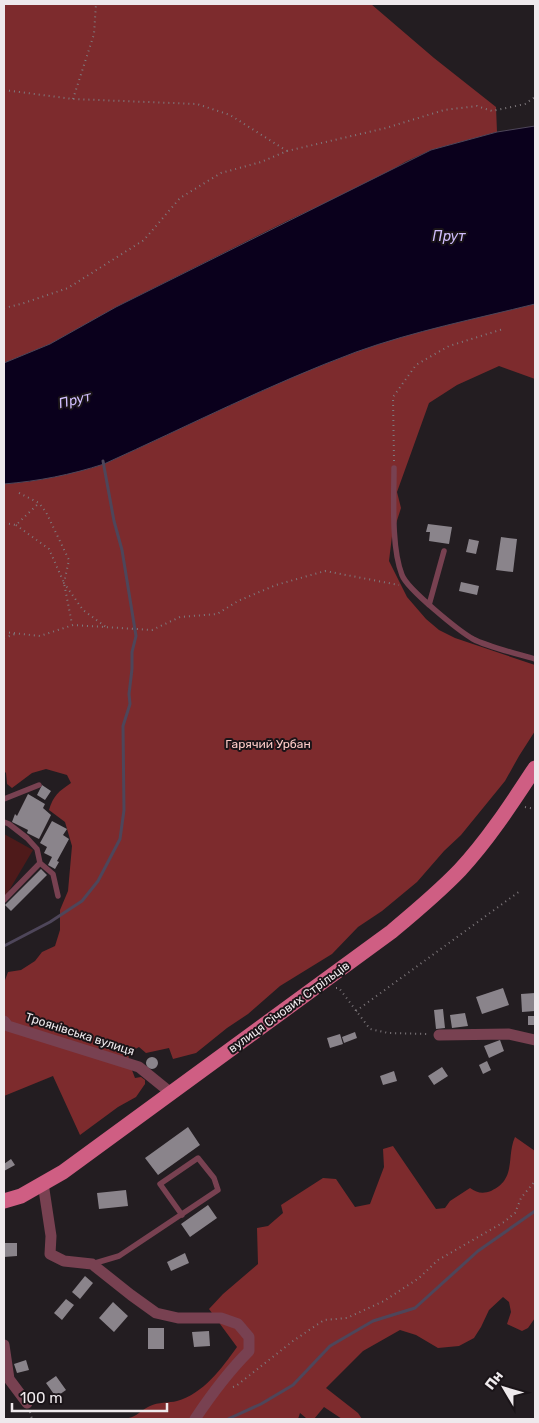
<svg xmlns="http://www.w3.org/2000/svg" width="539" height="1423" font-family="Rubik,sans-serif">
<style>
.green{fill:#4e1a1a}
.forest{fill:#7d2b2d}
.water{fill:#0a001c;stroke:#4e465a}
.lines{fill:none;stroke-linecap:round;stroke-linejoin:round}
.stream{stroke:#4e465a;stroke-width:3}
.building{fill:#8a848b}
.path{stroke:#7f797d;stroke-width:2;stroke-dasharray:1 4;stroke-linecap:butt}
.service{stroke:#784151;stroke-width:5.5}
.minor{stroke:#784151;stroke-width:11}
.primary{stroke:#cf5e83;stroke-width:15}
.labels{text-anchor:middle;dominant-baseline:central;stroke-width:4;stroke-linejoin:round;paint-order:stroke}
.park-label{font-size:12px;fill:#fdcbc7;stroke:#1a1418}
.street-label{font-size:12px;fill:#eee9ec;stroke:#1a1418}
.water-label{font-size:14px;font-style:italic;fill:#d0befc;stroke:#1a1418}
</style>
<rect width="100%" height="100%" fill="#231d21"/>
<path class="green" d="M4,834L33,850L7,894L4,896Z"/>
<path class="forest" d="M4,4H371L434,58L496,107L497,132L431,150L405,162L376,179L287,221L116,307L50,344L4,363Z
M535,304V379L499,366L457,385L429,403L397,492L401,508L392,536L389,561L407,597L426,619L439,630L455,638L535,665V731L519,756L505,781L461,835L444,851L417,882L382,911L358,927L332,954L280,986L248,1014L227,1028L196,1053L173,1059L169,1048L146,1053L139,1047L128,1053L130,1065L135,1078L141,1077L145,1080V1084L136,1097L118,1107L80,1135L53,1076L4,1096V983L8,972L21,970L35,961L42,952L55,946L60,930V910L68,891L72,846L65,822L49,810C53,796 59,791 71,783L67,775L46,769L32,773L12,788L7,784L6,773L4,771V484C39,481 70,475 104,464C188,426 270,384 356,352C414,331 475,319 535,304Z
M515,1137L535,1151V1318L528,1328L522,1331L507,1324L511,1312L509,1302L503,1297L489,1310L481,1327L474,1338L459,1346L438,1348L416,1335L400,1330L363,1351L326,1388L358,1413L362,1419H342L324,1407L314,1419L306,1418L300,1413L298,1419H123C137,1418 139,1411 150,1406C158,1402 169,1403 177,1401C203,1394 222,1368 237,1347L209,1309L223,1294L258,1264L257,1228L268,1226L283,1213L281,1205L323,1178L336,1179L355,1207L370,1204L384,1167L383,1149L393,1146L436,1209L445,1208L450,1201L470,1188C477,1193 483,1194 491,1191C517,1179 506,1157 515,1137Z"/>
<path class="water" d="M535,126V304C475,319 414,331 356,352C270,384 188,426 104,464C70,475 39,481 4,484V363L50,344L116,307L431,150L497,132Z"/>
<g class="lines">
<path class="stream" d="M4,946L50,922L82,901L98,881L120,839L124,810L123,726L130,704L129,694L132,669V652L136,636L122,550L114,521L103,461
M228,1419L261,1404L293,1385L330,1346L373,1321L415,1308L478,1251L535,1211"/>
</g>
<path class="building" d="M428,524L452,527L449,544L429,541L430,532H426Z
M501,537L517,539L513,572L496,570Z
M469,539L479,541L476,554L466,552Z
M461,582L479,586L477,595L459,591Z
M42,785L51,791L45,800L37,795Z
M28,794L45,804L43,808L51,815L39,839L27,833L28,830L12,822L15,814L17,816Z
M52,821L67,829L63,835L69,839L57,861L59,862L55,869L48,865L52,857L44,853L47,847L40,843Z
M41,869L47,875L11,911L5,905Z
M503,988L509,1005L482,1014L476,997Z
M535,993V1011L522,1012L521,994Z
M443,1009L445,1028L436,1029L434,1010Z
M465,1013L468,1026L452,1028L450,1015Z
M528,1016H535V1025H528Z
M355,1032L357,1038L344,1043L342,1037Z
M340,1034L343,1044L330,1048L327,1038Z
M500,1040L504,1051L489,1058L484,1046Z
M146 1063a6 6 0 1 1 12 0a6 6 0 1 1-12 0Z
M487,1061L491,1070L483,1074L479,1065Z
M442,1067L448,1076L434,1085L428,1076Z
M394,1071L397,1081L383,1085L380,1076Z
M188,1127L200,1145L158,1175L145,1158Z
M11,1159L15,1165L4,1171V1164Z
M126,1190L128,1206L99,1209L97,1193Z
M208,1205L217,1218L190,1237L181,1224Z
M4,1243H17V1256L4,1257Z
M185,1253L189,1263L171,1271L167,1262Z
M85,1276L93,1283L80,1299L72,1292Z
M66,1299L74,1305L62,1320L54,1313Z
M113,1302L128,1316L114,1332L99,1318Z
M148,1328H164V1349H148Z
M209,1331L210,1346L194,1347L192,1332Z
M26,1360L29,1370L17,1373L14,1364Z
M56,1376L66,1390L56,1397L46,1383Z"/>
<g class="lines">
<path class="path" d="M4,90L73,99L197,104L230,115L287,151
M73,99L94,34L96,4
M4,308L21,304L68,288L144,240L180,198L221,173L261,162L287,151L386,128L444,110L477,106L492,111L525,104L535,97
M394,461L393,397L416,365L449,346L503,329
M19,493L39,503L46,512L69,560L64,583L83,610L106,627
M4,523L16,525L39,503
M16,525L49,549L64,583L72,624
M4,632L40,636L73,625L152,630L180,617L217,614L238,601L276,585L325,571L399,585
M4,638L15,634
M525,807L535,809
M336,988H339L370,1029L388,1033L429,1034
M356,1011L520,891
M233,1387L236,1386L293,1341L324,1320L347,1318L384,1301L419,1278L438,1260L504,1222L515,1213L521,1198L535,1181
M30,1412L32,1419"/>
<path class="service" d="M394,468C394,498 391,547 402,575C407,589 459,631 473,639C488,647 518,654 535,659
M429,605L444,551
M4,799L39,785
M4,822L9,824L27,838L37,849L40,863L53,874L58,896
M4,900L40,863
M92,1264L119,1256L218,1190L214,1178L198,1158L160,1184L182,1215"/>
<path class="minor" d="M4,1021L8,1026L139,1067L171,1093
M439,1035L509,1034L535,1040
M43,1183L51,1236L50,1254L64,1261L92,1264L131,1295L156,1313L178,1318H221L238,1324L249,1337V1351C228,1372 211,1395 195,1419
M4,1345L9,1379L27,1403"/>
<path class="primary" d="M4,1201L21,1196L63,1172L391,932C415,912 438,893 460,870C488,840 512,803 535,768"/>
</g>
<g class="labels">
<g class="park-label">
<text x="268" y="744">Гарячий Урбан</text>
</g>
<g class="street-label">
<text transform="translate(289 1007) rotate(-36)">вулиця Січових Стрільців</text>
<text transform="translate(80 1034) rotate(18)">Троянівська вулиця</text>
</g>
<g class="water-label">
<text x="449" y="236">Прут</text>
<text transform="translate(75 400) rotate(-14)">Прут</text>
</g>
</g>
<rect width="539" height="1423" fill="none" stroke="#eee9ec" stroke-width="10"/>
<g transform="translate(504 1388) rotate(308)" stroke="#1a1418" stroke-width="4" paint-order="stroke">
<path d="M0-4L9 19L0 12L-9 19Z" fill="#eee9ec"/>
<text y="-8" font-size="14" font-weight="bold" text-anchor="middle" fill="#eee9ec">Пн</text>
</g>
<path d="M12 1403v8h155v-8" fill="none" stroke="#eee9ec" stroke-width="2.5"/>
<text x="20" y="1403" font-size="15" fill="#eee9ec" stroke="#1a1418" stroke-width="4" paint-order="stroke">100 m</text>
</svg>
